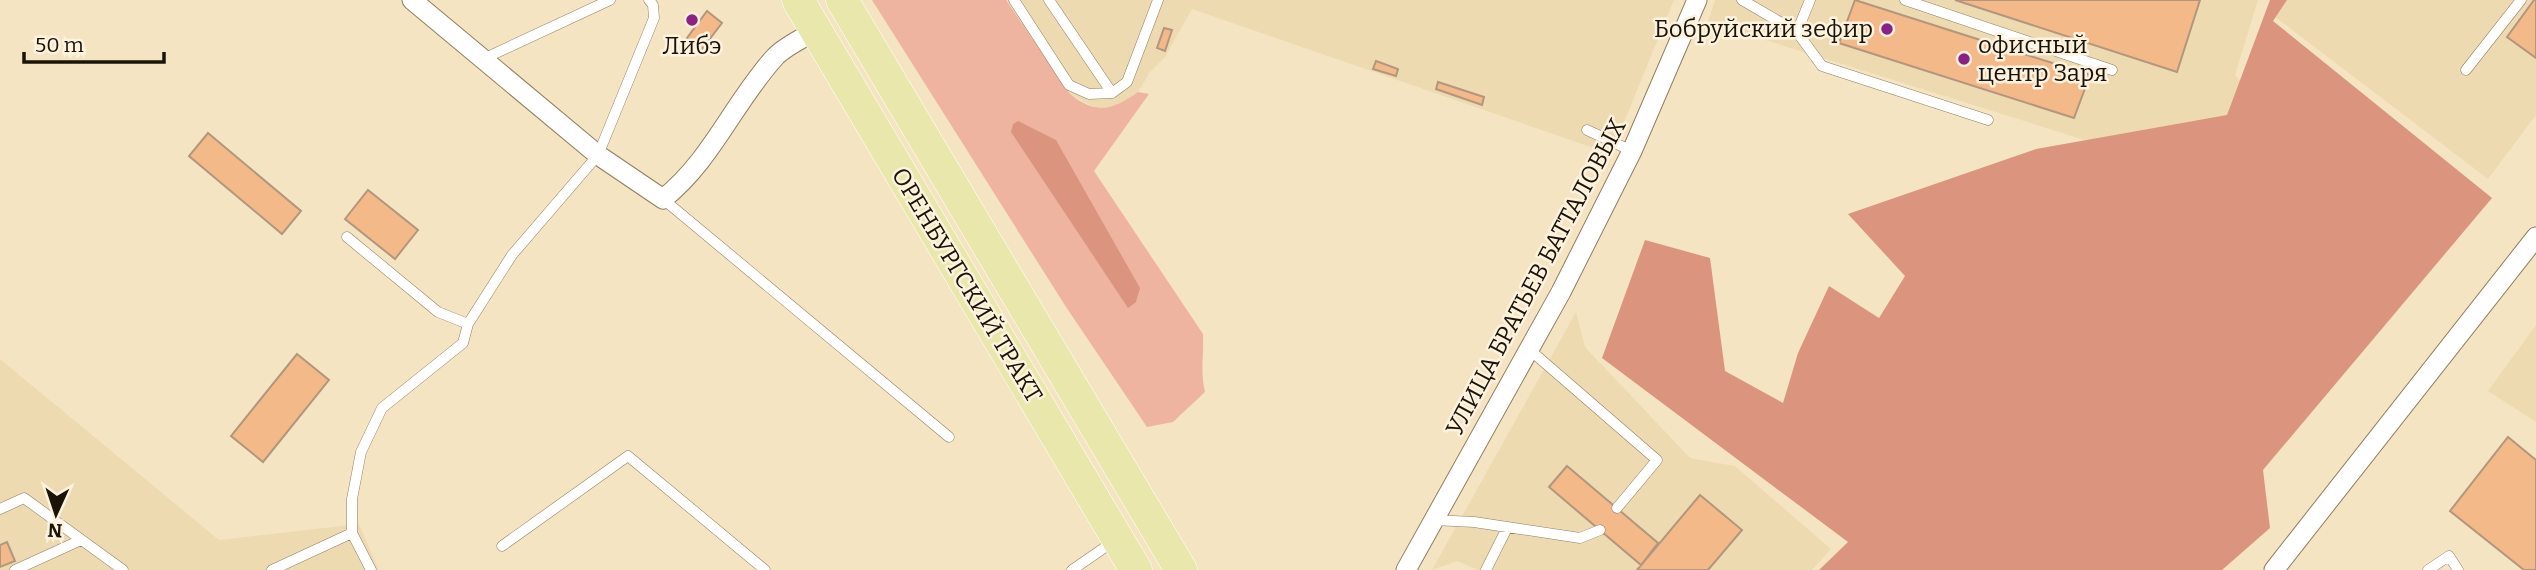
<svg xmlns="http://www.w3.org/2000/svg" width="2536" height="570" font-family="Bitter,serif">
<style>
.built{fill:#eedab1}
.green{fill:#eeb4a0}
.forest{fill:#db957e}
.building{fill:#f3b988;stroke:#b2967e;stroke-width:2}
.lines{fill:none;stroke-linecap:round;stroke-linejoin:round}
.service-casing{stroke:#8f7f60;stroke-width:11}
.minor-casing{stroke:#8f7f60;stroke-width:21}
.primary-casing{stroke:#fff;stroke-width:33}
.service{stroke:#fff;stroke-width:10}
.minor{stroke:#fff;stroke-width:19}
.primary{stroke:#e9e7ab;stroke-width:32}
.poi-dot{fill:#8c2185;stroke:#fcf2de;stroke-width:2.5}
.labels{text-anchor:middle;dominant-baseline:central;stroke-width:5;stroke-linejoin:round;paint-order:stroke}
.poi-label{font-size:24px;fill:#1a1408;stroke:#fcf2de;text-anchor:end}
.street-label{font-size:24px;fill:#1a1408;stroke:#fcf2de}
</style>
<rect width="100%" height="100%" fill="#f5e4c2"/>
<path class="built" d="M1006,0H1674L1611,154L1192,9L1165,57L1150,72L1138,92L1118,106L1096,108L1070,94Z
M1715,0H2258L2235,75L2251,93L2216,181L1708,22Z
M2280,0H2536V115L2488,179L2270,13Z
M1576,312L1585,347L1690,458L1735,466L1831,549L1812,570H1478L1457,561L1432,570Z
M2536,325V422L2488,391Z
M0,359L219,540L359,524L379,570H0Z"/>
<path class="green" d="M872,0H1006L1070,94C1096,115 1113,110 1138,92L1149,94L1094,171L1203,334C1204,355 1200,371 1205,392L1173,422L1147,427L1066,307Z"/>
<path class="forest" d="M2270,0H2287L2273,21L2492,198L2263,470L2270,528L2222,570H1819L1848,542L1602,358L1645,240L1710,258L1725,371L1783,403L1798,353L1829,286L1879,318L1905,276L1848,214L2036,149L2227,115Z
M1018,121L1056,140L1140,288L1136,302L1128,308L1011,132L1013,124Z"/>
<path class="building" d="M1855,0L2090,75L2074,118L1839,43Z
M1955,0H2200L2177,72Z
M2534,0H2536V58L2507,37Z
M707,11L722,23L702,49L687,38Z
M1164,28L1172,30L1165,51L1157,48Z
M1376,61L1398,69L1396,76L1373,69Z
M1438,82L1484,97L1482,105L1436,89Z
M208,133L301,211L282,234L189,156Z
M368,190L418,230L395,259L345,219Z
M297,354L329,380L263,462L231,436Z
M2508,437L2536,460V570H2524L2450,511Z
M1567,466L1658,543L1641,565L1549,487Z
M1700,495L1742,530L1708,570H1637Z
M7,542L15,561L0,567V545Z"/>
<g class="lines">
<g class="service-casing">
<path id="service" d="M1014,0L1069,85L1089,94L1112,93L1127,82L1158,0
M1049,0L1112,93
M1742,0L1797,32L1810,0
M1905,0L2112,70
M1797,32L1822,66L1988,120
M483,59L610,0
M2466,70L2521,0
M1587,130L1632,151
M663,199L949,437
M347,237L438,312L468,324L463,343L382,408L361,452L352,499V533L371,570
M468,324L512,255L598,155L654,18L653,5L649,0
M1530,350L1657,460L1617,508
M0,509L24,498L123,570
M1433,520L1474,522L1580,538L1600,530
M502,546L628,456L765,570
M15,570L81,540
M272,570L352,533
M1072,570L1114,541
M1486,570L1507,528
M2428,570L2449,556L2458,570"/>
</g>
<g class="minor-casing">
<path id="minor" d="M412,0L598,155L663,199C712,160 734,102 775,57C785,46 804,38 816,30
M1406,570L1561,292L1632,151L1697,0
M2274,570L2536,237"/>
</g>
<g class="primary-casing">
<path id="primary" d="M798,0L1136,570
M842,0L1181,570"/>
</g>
<use href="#service" class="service"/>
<use href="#minor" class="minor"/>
<use href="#primary" class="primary"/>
</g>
<g class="poi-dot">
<circle cx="692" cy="20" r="7"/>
<circle cx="1887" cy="29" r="7"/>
<circle cx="1964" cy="59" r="7"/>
</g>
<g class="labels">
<g class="poi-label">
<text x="1873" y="29">Бобруйский зефир</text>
<text x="1978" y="45" text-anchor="start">офисный<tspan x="1978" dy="28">центр Заря</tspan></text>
<text x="692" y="46" text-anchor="middle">Либэ</text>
</g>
<g class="street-label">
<text transform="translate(1536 277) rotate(-62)">УЛИЦА БРАТЬЕВ БАТТАЛОВЫХ</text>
<text transform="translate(967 285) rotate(59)">ОРЕНБУРГСКИЙ ТРАКТ</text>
</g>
</g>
<g transform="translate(56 514) rotate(183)" stroke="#fcf2de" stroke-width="5" paint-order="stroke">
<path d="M0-5L12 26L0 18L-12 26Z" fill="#1a1408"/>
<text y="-10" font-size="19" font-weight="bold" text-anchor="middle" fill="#1a1408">N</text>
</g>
<path d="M24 52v10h140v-10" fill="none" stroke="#1a1408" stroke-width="3.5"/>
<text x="35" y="52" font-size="21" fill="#1a1408" stroke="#fcf2de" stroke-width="5" paint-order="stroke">50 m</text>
</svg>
